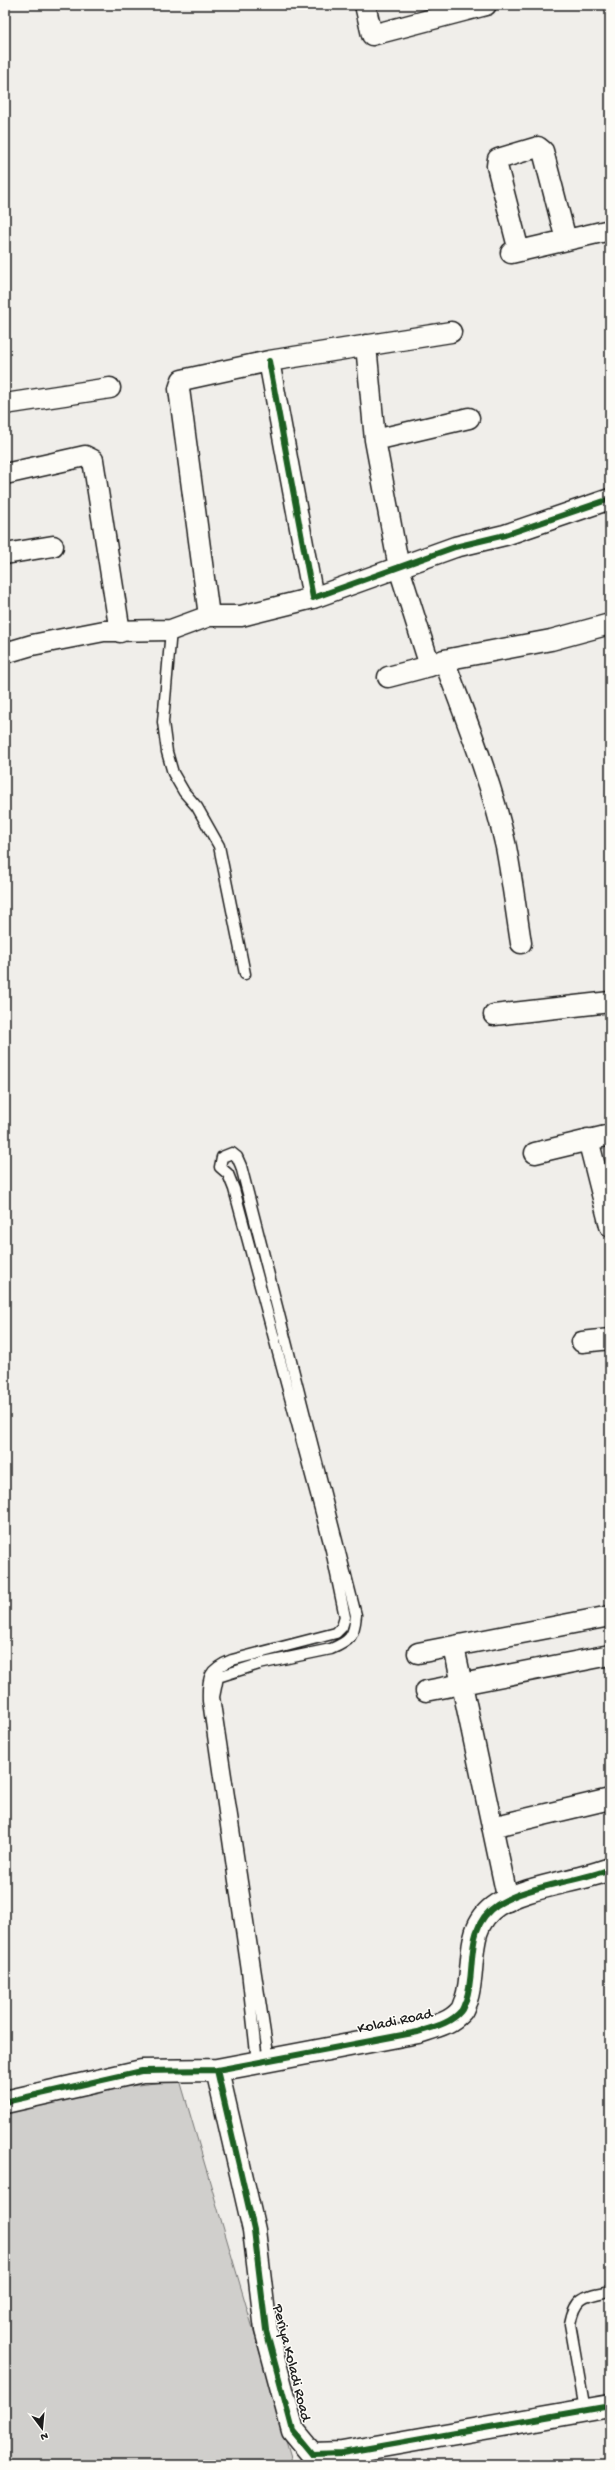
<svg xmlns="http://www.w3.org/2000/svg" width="615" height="2470" font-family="'Gochi Hand',sans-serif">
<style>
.green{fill:#d0cfcc;stroke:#767674}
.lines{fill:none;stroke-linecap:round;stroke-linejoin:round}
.service-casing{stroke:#1c1c1c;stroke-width:13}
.minor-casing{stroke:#1c1c1c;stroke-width:23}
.tertiary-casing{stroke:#1c1c1c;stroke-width:25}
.service{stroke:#fdfcf7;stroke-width:10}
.minor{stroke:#fdfcf7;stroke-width:20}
.tertiary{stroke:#fdfcf7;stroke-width:22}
.cycleway-casing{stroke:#fdfcf7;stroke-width:8}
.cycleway{stroke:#1b5e20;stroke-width:6}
.labels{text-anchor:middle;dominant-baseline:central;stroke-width:3;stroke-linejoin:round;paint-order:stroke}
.street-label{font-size:15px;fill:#1c1c1c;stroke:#fdfcf7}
</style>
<rect width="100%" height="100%" fill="#f0eeea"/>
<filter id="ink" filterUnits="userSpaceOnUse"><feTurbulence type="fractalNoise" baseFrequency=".025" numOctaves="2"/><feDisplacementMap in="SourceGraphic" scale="8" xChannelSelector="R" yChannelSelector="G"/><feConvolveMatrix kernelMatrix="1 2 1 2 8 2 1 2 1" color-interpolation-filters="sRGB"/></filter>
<g filter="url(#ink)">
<path class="green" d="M180,2080L293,2465H5V2101Z"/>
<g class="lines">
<g class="service-casing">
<path id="service" d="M171,630L163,722L167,752L173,773L184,792L197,807L219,846L245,974
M257,2062L247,1971L208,1701C207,1677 209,1669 232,1660L336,1633L342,1627L345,1617L331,1550L234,1189L228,1174L220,1167L222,1157L232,1153L237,1157L241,1166L356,1615C354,1637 350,1641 331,1649L259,1664L218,1677L214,1697L269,2060
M585,2410L570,2324C575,2296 585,2296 610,2291"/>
</g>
<g class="minor-casing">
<path id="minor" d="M365,5L372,35L486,5
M519,251L497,166L498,159L538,147L543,151L566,240
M511,253L610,230
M366,345L375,440L399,568L430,666
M269,361L313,598L455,547L505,535L610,499
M5,404L110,388
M375,440L469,418
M5,474L85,456L93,460L120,632
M5,554L53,546
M209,616L179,389L182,380L269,361L451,332
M5,653L32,645L104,631L171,630L209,616H241L313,598
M444,660C467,722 492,783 506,847C512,879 516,911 521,943
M388,677L430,666L444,660L551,640L610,624
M494,1015L610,1002
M588,1139L610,1226
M535,1153L610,1135
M582,1342L610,1339
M454,1647L508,1901
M418,1653L610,1616
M426,1691L610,1655
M492,1827L610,1799"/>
</g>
<g class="tertiary-casing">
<path id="tertiary" d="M217,2070L254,2230L266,2330L293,2431L312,2454L342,2453L610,2406
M5,2102L142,2071L217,2070L418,2032C433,2027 450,2024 461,2011C463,2009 464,2004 466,2000C477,1969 463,1927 497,1905C526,1886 577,1882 610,1869"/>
</g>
<use href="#service" class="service"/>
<use href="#minor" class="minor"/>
<use href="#tertiary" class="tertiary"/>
<g class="cycleway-casing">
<path id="cycleway" d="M269,361L313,598L455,547L505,535L610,499
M217,2070L254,2230L266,2330L293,2431L312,2454L342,2453L610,2406
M5,2102L142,2071L217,2070L418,2032C433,2027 450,2024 461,2011C463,2009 464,2004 466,2000C477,1969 463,1927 497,1905C526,1886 577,1882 610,1869"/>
</g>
<use href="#cycleway" class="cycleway"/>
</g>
</g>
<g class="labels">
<g class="street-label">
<text transform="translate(395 2022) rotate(-12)">Koladi Road</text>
<text transform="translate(291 2363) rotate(76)">Periya Koladi Road</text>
</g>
</g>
<rect width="615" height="2470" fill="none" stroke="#fdfcf7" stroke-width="20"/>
<rect x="10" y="10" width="595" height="2450" fill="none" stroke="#1c1c1c" stroke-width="1.5" filter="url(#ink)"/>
<g transform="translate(42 2428) rotate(164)" stroke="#fdfcf7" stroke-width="3" paint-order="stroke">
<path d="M0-3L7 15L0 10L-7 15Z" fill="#1c1c1c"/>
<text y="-6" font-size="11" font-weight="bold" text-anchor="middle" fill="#1c1c1c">N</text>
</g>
</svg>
